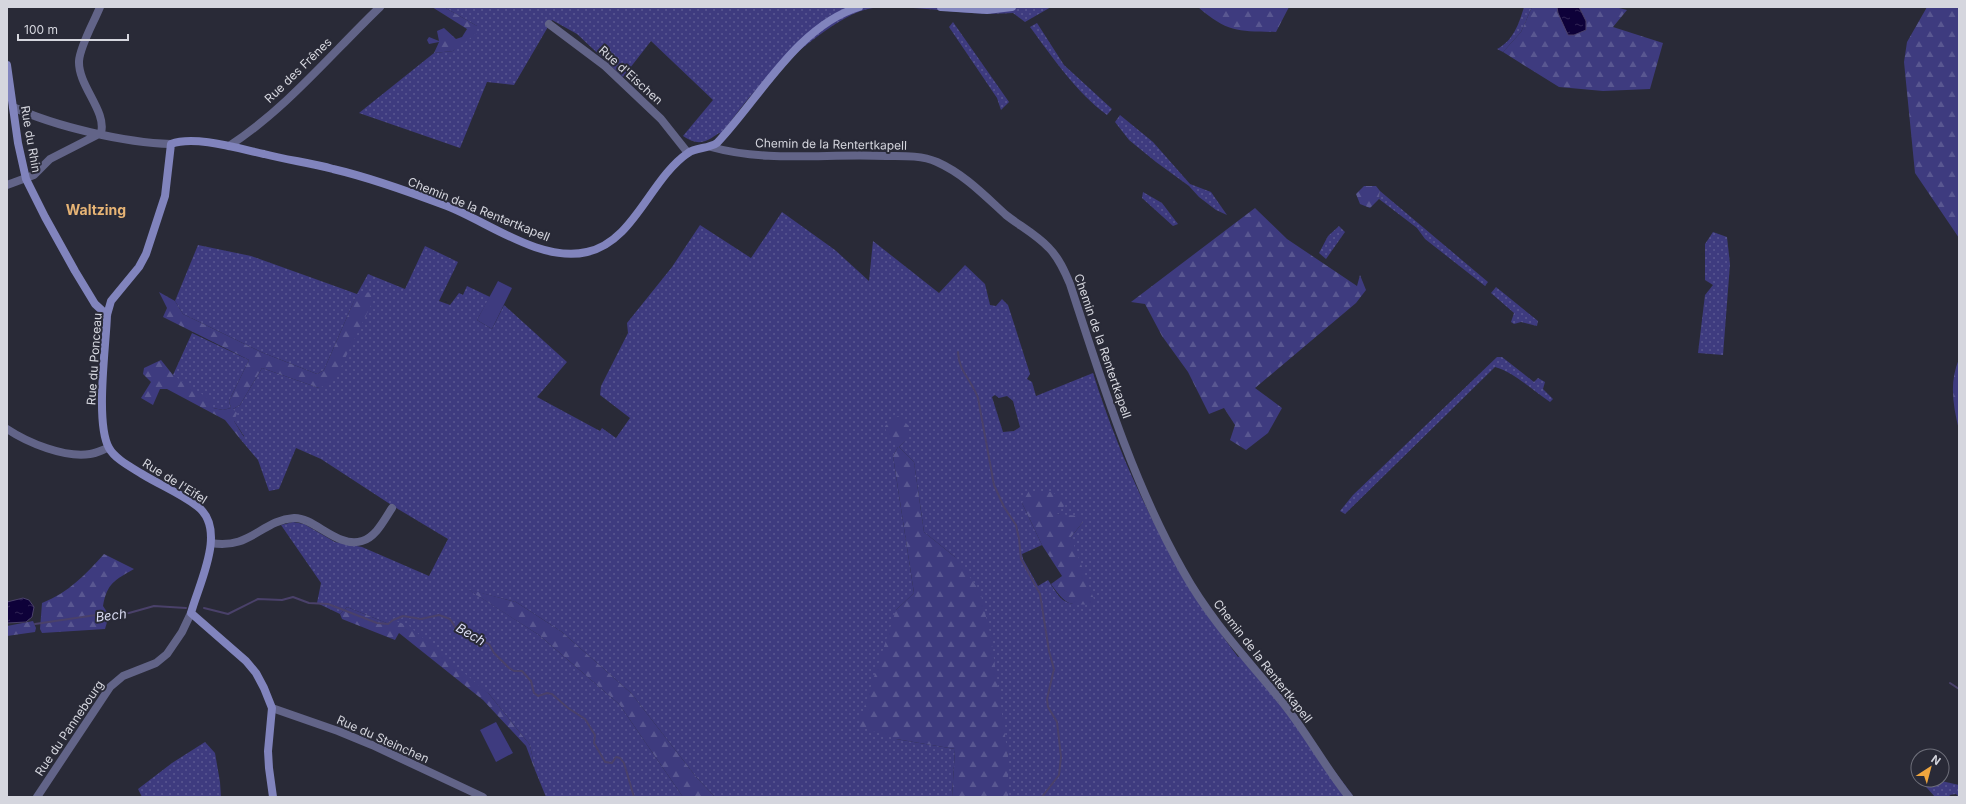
<svg xmlns="http://www.w3.org/2000/svg" width="1966" height="804" font-family="Inter,sans-serif">
<style>
.grass{fill:url(#grass-dots);fill-rule:evenodd}
.forest{fill:url(#forest-firs)}
.pitch{fill:#3e3b7f}
.water{fill:url(#water-ripples);stroke:#4a416a}
.lines{fill:none;stroke-linecap:round;stroke-linejoin:round}
.stream{stroke:#4a416a;stroke-width:2}
.street{stroke:#626488;stroke-width:8}
.secondary{stroke:#8184bd;stroke-width:8}
.labels{text-anchor:middle;dominant-baseline:central;stroke-width:4;stroke-linejoin:round;paint-order:stroke}
.street-label{font-size:12px;fill:#d5d6de;stroke:#292a37}
.water-label{font-size:13px;font-style:italic;fill:#dcdef5;stroke:#292a37}
.quarter-label{font-size:14px;font-weight:bold;fill:#e7b475;stroke:#292a37}
</style>
<defs>
<pattern id="grass-dots" width="8" height="8" patternUnits="userSpaceOnUse"><rect width="8" height="8" fill="#3e3b7f"/><path d="M2 2h.1M6 6h.1" fill="none" stroke="#595791" stroke-width="1.8" stroke-linecap="round"/></pattern>
<pattern id="forest-firs" width="22" height="20" patternUnits="userSpaceOnUse"><rect width="22" height="20" fill="#3e3b7f"/><path d="M5 1l3.5 6h-7zM16 11l3.5 6h-7z" fill="#595791"/></pattern>
<pattern id="water-ripples" width="26" height="14" patternUnits="userSpaceOnUse"><rect width="26" height="14" fill="#0e0139"/><path d="M2 4q2-2 4 0t4 0M15 11q2-2 4 0t4 0" fill="none" stroke="#302555"/></pattern>
</defs>
<rect width="100%" height="100%" fill="#292a37"/>
<path class="grass" d="M444,7H1051L1025,22L1013,13C965,17 920,4 873,8C838,12 781,66 755,91C743,104 732,120 721,134L719,133C705,143 698,146 683,136L713,100L651,41L623,77L577,34L552,20L514,85L487,82L460,148L359,113L434,53L453,51L477,26Z
M1524,7H1532L1521,32L1503,52L1497,49C1513,41 1519,24 1524,7Z
M953,22L1009,102L1001,110L997,98L949,27Z
M1037,23L1064,65L1112,109L1107,115C1076,92 1053,58 1030,27Z
M1120,115L1153,142L1190,184L1211,192L1227,215L1216,210L1199,197L1189,186L1156,162L1129,140L1115,122Z
M1380,191L1488,282L1485,286L1425,239L1417,228L1379,199Z
M1143,192L1162,203L1178,224L1173,226L1142,198Z
M782,212L835,250L869,281L873,241L939,293L965,265L985,284L990,305L996,306L1002,299L1008,305L1030,374L1027,379L1032,382L1036,396L1093,373C1125,475 1173,571 1238,657L1246,653L1354,797H1008V756L955,557L924,532L914,462L899,447L906,440L898,447L893,456L914,593L896,610V739L955,749L952,797H715L697,778L631,693L562,632L516,602L469,590L539,635L619,704L683,797H546L535,770L530,745L489,694L389,624L347,607L340,614L317,603L321,583L281,525L293,522L304,524L335,542L362,547L429,576L448,539L393,506L321,459L296,448L279,489L269,491L258,460L241,440L244,436L234,421L233,409L240,405L262,368L319,388L357,294L324,370L317,374L261,352L183,314L175,301L198,245L251,256L357,294L368,274L405,289L425,246L458,262L439,301L450,305L459,293L463,295L467,286L490,297L477,320L492,329L504,305L567,362L537,397L600,431L602,428L616,438L630,418L600,395L601,386L628,333L627,323L672,267L700,225L751,258ZM995,395L999,398L1007,396L1013,401L1020,427L1014,431L1003,432L992,397ZM1022,503L1083,522L1071,537L1082,604C1061,605 1059,596 1048,580L1038,586L1023,559L1022,554L1042,545Z
M1339,226L1345,232L1326,259L1319,253L1328,236Z
M1713,232L1727,237L1730,264L1723,355L1698,353L1705,295L1713,285L1705,280V244Z
M1496,287L1538,321L1537,326L1521,322L1514,324L1511,322L1514,313L1491,293Z
M192,333L249,360L229,401L231,408L223,410L213,408L173,375Z
M1497,357H1502L1534,382L1538,378L1545,382L1543,389L1553,399L1550,402C1533,391 1514,372 1495,367L1345,514L1340,511L1353,495Z
M205,742L215,753L220,782L221,797H142L138,789L172,763Z
M1920,780H1937L1959,785V797L1956,794L1949,795L1952,797H1935Z"/>
<path class="forest" d="M432,7H444L477,26V33L453,51L434,53L439,42L429,44L427,40L429,37L439,41L437,31L444,28L456,39L462,37L467,29Z
M1198,7H1289L1276,32C1238,31 1228,33 1198,7Z
M1532,7H1557L1558,13L1585,27L1586,21L1579,7H1615L1627,10L1613,27L1663,43L1650,89L1603,91L1559,87L1503,52L1521,32Z
M1927,7H1959V238L1915,173L1904,62L1907,42Z
M1364,186H1376L1380,191L1379,199L1370,208L1360,204L1356,194Z
M1255,208L1287,239L1357,286L1360,275L1366,290L1356,303L1255,388L1282,408L1268,433L1246,450L1230,440L1235,425L1224,408L1209,414L1188,372L1162,336L1145,304L1131,302Z
M159,292L175,301L183,314L261,352L317,374L324,370L357,294L371,292L372,303L334,381L319,388L262,368L240,405L233,409L237,413L234,421L244,437L241,440L225,420L167,389H160L153,405L141,398L151,382L143,374L144,368L161,360L173,375L211,400L213,408L223,410L231,408L229,401L249,360L163,317L167,308Z
M1959,359V430C1953,406 1949,382 1959,359Z
M898,416L909,426L906,440L899,447L914,462L924,532L955,557L980,591L991,638L1008,756V797H952L955,749L896,739L858,726L896,610L914,593L893,456L898,447L888,438L885,426Z
M1029,491L1052,492L1063,499L1065,505L1057,514L1080,516L1083,522L1071,537L1096,605C1069,604 1068,608 1051,584L1062,576L1042,545L1022,503Z
M104,554L134,569C115,580 107,583 103,606L109,615L105,629L42,633L40,629L42,603C68,593 86,574 104,554Z
M467,589L516,602L562,632L631,693L697,778L715,797H683L619,704L539,635Z
M347,607L389,624L393,620L409,626L489,694L530,745L535,770L526,746L483,700L399,633L395,640L342,619L340,614Z
M33,621L36,628L35,632L7,636V626Z"/>
<path class="pitch" d="M498,281L512,288L492,329L477,320Z
M496,722L513,753L496,762L480,730Z"/>
<path class="water" d="M1557,7H1579L1586,21V30L1574,35H1568L1558,13Z
M23,598L29,600L34,607L32,617L26,622L7,623V602Z"/>
<g class="lines">
<path class="stream" d="M958,352C958,370 972,381 978,398L994,485L1004,507L1016,525L1019,539L1021,559L1040,594L1049,651L1054,669L1047,699L1048,707L1057,722L1061,757L1059,775L1042,797
M204,608L228,614L258,599L282,600L293,597L309,603L328,604L377,623L388,624L393,620L403,616L421,619L439,615L450,619L455,627H464L480,640L489,644L494,653L509,668L514,671H522L531,681L534,693L538,696L547,693L552,694L568,708L585,719L595,735L594,743L605,762L612,763L616,757L620,758L624,763L634,797
M35,624L96,615L129,613L154,606L186,608
M1950,683L1959,689"/>
<path class="street" d="M100,7C94,22 80,46 79,61C78,86 107,111 101,133
M549,24L605,66L661,119L688,153
M13,107C54,126 125,143 171,144
M229,146C286,109 331,54 380,7
M711,147C768,163 827,153 886,156C902,156 921,155 937,162C964,174 984,195 1006,215C1020,226 1037,235 1049,248C1059,258 1065,272 1070,284C1102,382 1132,481 1183,571C1210,620 1248,660 1283,703C1307,733 1325,767 1349,797
M7,185L34,175L50,159L101,133
M7,429C28,443 65,458 90,454C97,453 102,450 108,448
M211,543C250,550 262,520 294,518C314,517 338,549 362,541C376,537 384,520 392,508
M272,708L338,731L372,745L483,797
M37,797L110,687L123,676L156,663L167,654L182,632L191,613"/>
<path class="secondary" d="M941,7L987,10L1012,7
M7,65L18,143L26,179L45,217L75,271L95,304L107,315
M273,797L269,768L268,751L272,708L264,688L256,673L246,661L191,613C199,583 228,529 197,506C180,493 160,485 142,474C131,467 115,459 109,448C95,423 106,346 107,315L111,301L139,267L146,254L165,196L171,144C195,135 240,149 264,154C287,160 311,163 333,169C372,178 410,192 447,206C488,222 541,263 587,252C634,242 650,179 688,153C696,147 708,149 717,143C759,99 797,26 859,7"/>
</g>
<g class="labels">
<g class="street-label">
<text transform="translate(298 70) rotate(-44)">Rue des Frênes</text>
<text transform="translate(631 75) rotate(42)">Rue d'Eischen</text>
<text transform="translate(31 139) rotate(80)">Rue du Rhin</text>
<text transform="translate(831 144) rotate(1)">Chemin de la Rentertkapell</text>
<text transform="translate(479 209) rotate(22)">Chemin de la Rentertkapell</text>
<text transform="translate(1103 346) rotate(71)">Chemin de la Rentertkapell</text>
<text transform="translate(94 359) rotate(-86)">Rue du Ponceau</text>
<text transform="translate(175 481) rotate(32)">Rue de l'Eifel</text>
<text transform="translate(1263 661) rotate(52)">Chemin de la Rentertkapell</text>
<text transform="translate(69 728) rotate(-56)">Rue du Pannebourg</text>
<text transform="translate(383 739) rotate(24)">Rue du Steinchen</text>
</g>
<g class="water-label">
<text transform="translate(111 615) rotate(-7)">Bech</text>
<text transform="translate(471 634) rotate(30)">Bech</text>
</g>
<g class="quarter-label">
<text x="96" y="209">Waltzing</text>
</g>
</g>
<rect width="1966" height="804" fill="none" stroke="#d5d6de" stroke-width="16"/>
<g transform="translate(1930 768) rotate(36)"><circle r="19" fill="#292a37" stroke="#6e6f7a"/>
<path d="M0-3L7 15L0 10L-7 15Z" fill="#f0a63e"/>
<text y="-6" font-size="11" font-weight="bold" text-anchor="middle" fill="#d5d6de">N</text>
</g>
<path d="M18 34v6h110v-6" fill="none" stroke="#d5d6de" stroke-width="2"/>
<text x="24" y="34" font-size="12" fill="#d5d6de" stroke="#292a37" stroke-width="3" paint-order="stroke">100 m</text>
</svg>
